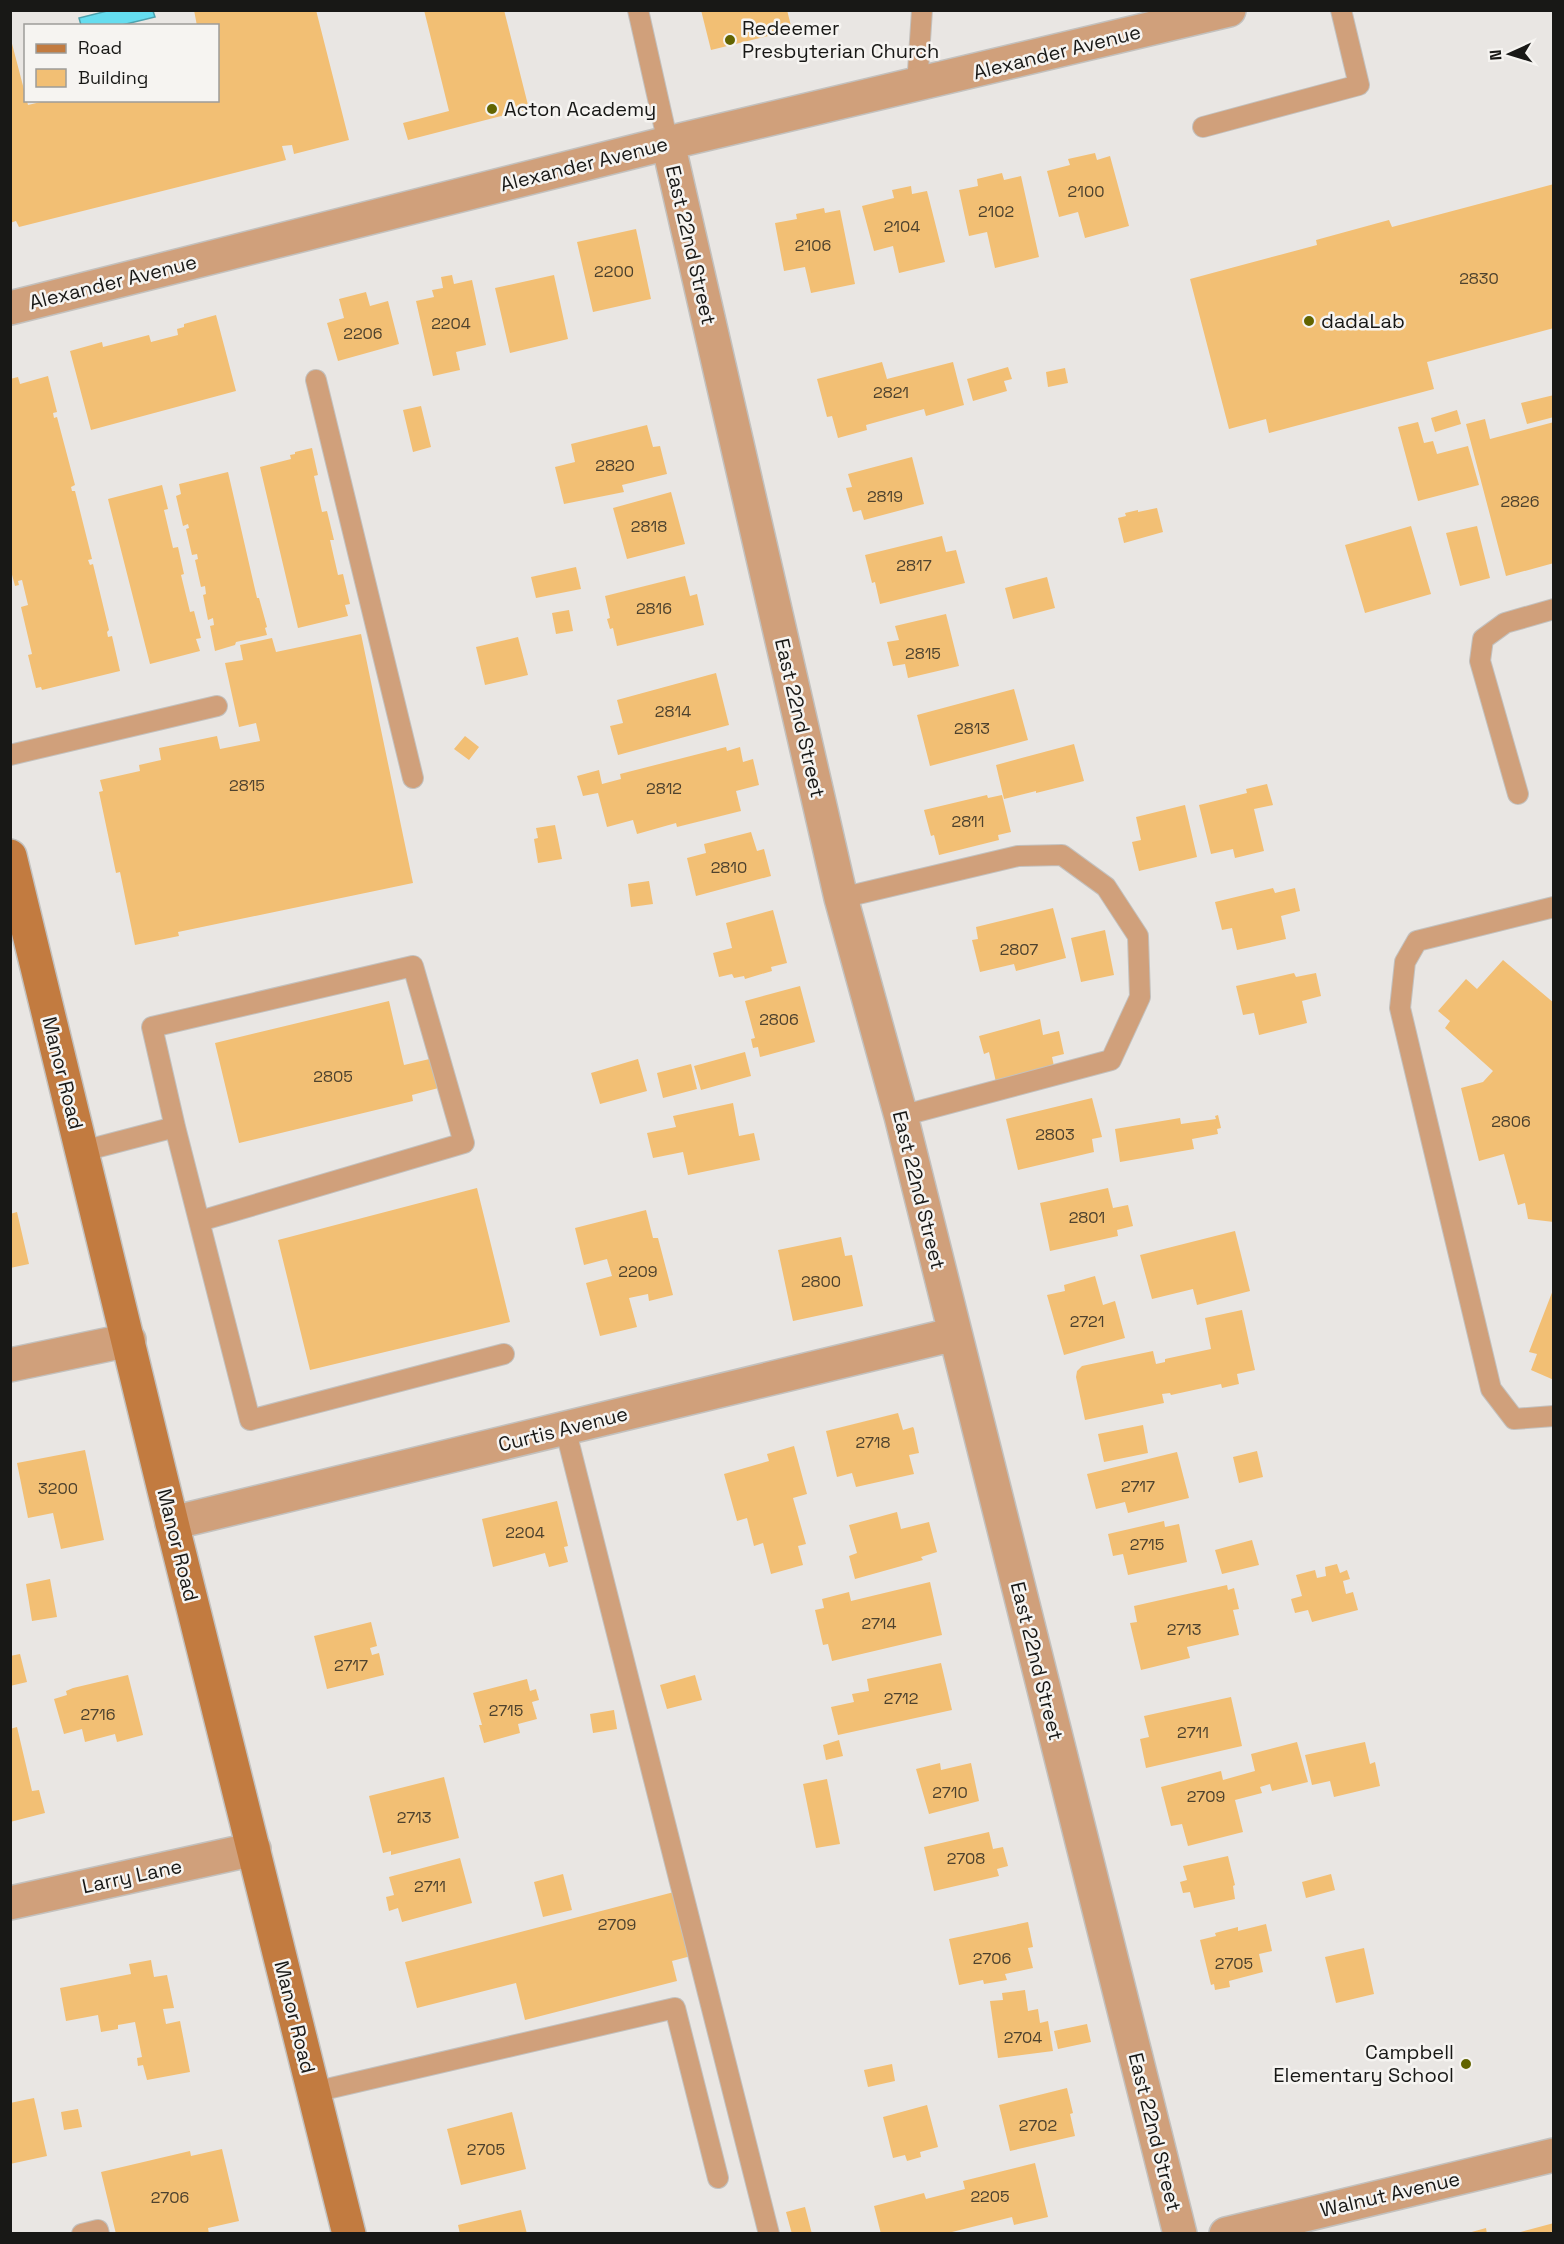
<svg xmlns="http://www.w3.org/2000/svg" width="1564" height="2244" font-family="'Space Grotesk',sans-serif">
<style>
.water{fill:#65ddef;stroke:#4ea2ae;stroke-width:1.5}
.building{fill:#f2bf74}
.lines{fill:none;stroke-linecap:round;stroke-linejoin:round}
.service-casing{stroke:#c3c1be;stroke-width:22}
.minor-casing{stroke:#c3c1be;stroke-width:36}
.secondary-casing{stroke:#c3c1be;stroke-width:36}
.service{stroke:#d0a07b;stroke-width:20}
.minor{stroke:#d0a07b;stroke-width:33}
.secondary{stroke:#c27b40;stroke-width:33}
.poi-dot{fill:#626400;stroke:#f6f4f1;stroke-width:2}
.labels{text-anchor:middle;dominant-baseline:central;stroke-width:5;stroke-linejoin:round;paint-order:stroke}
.number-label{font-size:16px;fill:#4e422e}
.poi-label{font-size:20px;fill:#181816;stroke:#f6f4f1;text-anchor:start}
.street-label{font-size:20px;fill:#181816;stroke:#f6f4f1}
</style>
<rect width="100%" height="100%" fill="#e9e6e3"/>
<path class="water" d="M111,10L153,11L155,17L122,25H81L79,18Z"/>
<path class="building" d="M194,10H316L349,140L294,154L292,145L282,146L286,160L19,227L16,221L10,223V36L28,105L49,100H218V26H197Z
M424,10H504L529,109L408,140L403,123L449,111Z
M701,10H787L792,30L711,50Z
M1095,153L1097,160L1110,156L1129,226L1085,238L1078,212L1059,217L1047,171L1070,165L1068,159Z
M1002,173L1004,180L1021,176L1039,257L995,268L987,232L969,236L959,190L978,186L977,179Z
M1554,184V328L1427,362L1434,389L1269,433L1266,419L1229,429L1190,279L1317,245L1316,240L1389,220L1392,227Z
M911,186L912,194L927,191L945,262L899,273L893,246L874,251L862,206L894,198L892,190Z
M824,208L825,213L840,210L855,284L811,293L805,267L784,271L775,223L797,219L796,214Z
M636,229L651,299L593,312L577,242Z
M452,275L454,284L472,280L486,345L456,352L460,370L433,376L416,301L434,297L432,290L443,288L441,277Z
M554,275L568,339L510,353L495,288Z
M366,292L370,306L388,301L399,344L338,361L327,323L344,318L339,299Z
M216,315L236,391L91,430L70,351L102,342L103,347L149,335L151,342L178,335L177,329L184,327V324Z
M882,362L887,379L953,362L964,405L926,416L924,409L866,425L867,430L838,438L832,416L827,417L817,379Z
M1008,367L1012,379L1004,381L1007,391L973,401L967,379Z
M1065,368L1068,383L1048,387L1046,372Z
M48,376L57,412L53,413L54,418L57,417L75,485L71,487L72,491H75L92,559L88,560L90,565L93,564L109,630L107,632L108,637L112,636L120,671L42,690L41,687L36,688L28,655L32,654L21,607L28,605L22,580L18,581L19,585L15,586L10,567V379L18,377L20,384Z
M1554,395V417L1527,424L1521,403Z
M421,406L431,447L413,452L403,410Z
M1457,410L1461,424L1435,432L1431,418Z
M1485,419L1490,439L1554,422V563L1506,576L1466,424Z
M1418,422L1424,443L1433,441L1437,454L1468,446L1479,485L1418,501L1398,427Z
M647,425L653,447L660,446L667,474L622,485L624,492L564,504L555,467L575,462L571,444Z
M312,448L318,475L314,476L322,512L327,511L334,540H330L338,575L343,574L350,604L345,605L348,616L298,628L260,467L291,459L290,455L295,454V452Z
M912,457L924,504L864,520L861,510L853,512L846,488L852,487L848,474Z
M228,472L257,598H259L267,627L265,628L267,635L236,642L235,645L215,651L210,626L214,625L213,618L208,620L203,595L206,594L205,586L201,587L195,560L198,559L197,554L192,555L186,529L189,528L188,524L183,526L176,496L181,494L179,484Z
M162,485L168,509L164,510L173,548L178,547L184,574L181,575L190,612L194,611L201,638L196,639L200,651L150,664L108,499Z
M671,492L685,544L627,559L613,508Z
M1157,508L1163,532L1124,543L1118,518L1126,516L1125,513L1138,510V512Z
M1411,526L1431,594L1365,613L1345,545Z
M1477,526L1490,578L1460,586L1446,533Z
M942,536L946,552L956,550L965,583L880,604L875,582L872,583L865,555Z
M576,567L581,589L536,598L531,577Z
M685,576L690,596L697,594L704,625L617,646L613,628L610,629L607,619L610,618L605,596Z
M1047,577L1055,608L1013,619L1005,588Z
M569,610L573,631L556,634L552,613Z
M946,614L959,666L908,678L905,664L893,666L887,642L899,640L895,626Z
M361,634L413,883L178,932L179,936L135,945L120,872L116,873L99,792L103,791L100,780L140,771L139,765L161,760L159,748L217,736L220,749L260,741L256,723L239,727L225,663L243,660L240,645L272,638L276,652Z
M518,637L528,675L485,685L476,647Z
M716,673L729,725L618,755L610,726L623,723L617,700Z
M1014,689L1028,740L930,766L917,715Z
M465,736L479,747L469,760L454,749Z
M1074,744L1084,781L1036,793V791L1004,799L996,765Z
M726,747L727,751L740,747L743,762L753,759L759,785L736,791L741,811L677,827L676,823L637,834L633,820L607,827L598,793L583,796L577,776L599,770L602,784L621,779L620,774Z
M1267,784L1273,805L1254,809L1264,851L1235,858L1233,849L1211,854L1199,805L1247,793L1246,789Z
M987,795L988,798L1002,795L1011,832L998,835L999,840L939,855L934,835L931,836L924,810Z
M1185,805L1197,857L1139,871L1132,842L1141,840L1136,817Z
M555,825L562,859L538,863L534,839L538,838L536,828Z
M751,832L757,851L764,849L771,876L696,896L687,858L706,853L704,844Z
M649,881L653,904L631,907L628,884Z
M1273,888L1275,893L1295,888L1300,911L1281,916L1286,939L1237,950L1232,928L1222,930L1215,902Z
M1053,908L1066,958L1016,971L1014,964L980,972L972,940L978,939L976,927Z
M773,910L787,963L771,967L772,971L745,979L744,976L734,978L732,974L719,977L713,953L732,948L726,923Z
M1105,930L1114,975L1081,982L1071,938Z
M1503,960L1554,1003V1222L1528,1219L1525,1203L1518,1205L1504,1154L1479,1161L1461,1088L1483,1082L1493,1071L1445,1028L1450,1021L1438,1011L1466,979L1477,989Z
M1294,973L1296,977L1316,973L1321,996L1302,1001L1307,1023L1259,1035L1254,1013L1243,1015L1236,986Z
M800,986L815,1042L760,1057L758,1047L753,1048L751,1039L755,1038L745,1001Z
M389,1001L404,1065L438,1057L446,1086L412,1095L413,1101L239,1143L215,1043Z
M1040,1019L1043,1035L1059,1031L1064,1054L1052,1057L1054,1066L996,1082L989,1052L984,1054L979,1036Z
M745,1052L751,1076L701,1090L694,1066Z
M638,1059L647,1091L600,1104L591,1073Z
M691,1064L697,1089L663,1098L657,1073Z
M1092,1098L1102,1137L1092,1139L1094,1152L1018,1170L1006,1119Z
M733,1103L739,1136L754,1133L760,1160L688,1175L683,1152L653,1158L647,1133L676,1127L673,1116Z
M1218,1115L1221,1128L1217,1129L1218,1134L1192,1139L1194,1149L1120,1162L1115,1129L1180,1118L1181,1124L1216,1119L1215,1116Z
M477,1188L510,1322L310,1370L278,1240Z
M1108,1188L1113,1208L1128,1205L1133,1226L1117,1230L1118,1236L1050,1251L1040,1203Z
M646,1210L653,1238H658L673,1295L649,1301L648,1294L629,1298L637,1327L600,1336L586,1283L612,1276L607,1259L584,1265L575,1228Z
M17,1212L29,1264L10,1268V1214Z
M1235,1231L1250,1291L1197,1305L1193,1289L1152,1299L1140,1255Z
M841,1237L845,1256L852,1255L863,1306L793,1321L778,1250Z
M1095,1276L1103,1305L1115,1301L1125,1338L1064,1355L1047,1295L1065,1291L1064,1285Z
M1553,1290H1554V1380L1531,1370L1537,1354L1529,1352Z
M1242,1310L1255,1370L1237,1374L1239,1384L1222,1388L1221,1384L1171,1395L1170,1393L1162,1394L1164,1403L1085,1420L1076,1377L1077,1371L1082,1366L1153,1351L1156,1364L1165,1362V1359L1211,1349L1205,1318Z
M898,1413L903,1430L913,1427L914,1429L919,1453L909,1455L914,1474L856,1487L852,1473L837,1477L826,1431Z
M1143,1425L1148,1453L1104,1462L1098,1434Z
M794,1446L807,1494L793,1498L806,1544L798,1546L803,1565L771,1574L763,1543L754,1546L747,1518L737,1521L724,1474L769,1461L767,1454Z
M85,1450L104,1540L61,1549L53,1513L28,1518L17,1463Z
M1257,1451L1263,1477L1239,1483L1233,1457Z
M1177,1452L1189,1498L1128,1513L1125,1502L1096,1509L1087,1474Z
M557,1501L568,1546L564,1547L568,1562L549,1567L545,1553L493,1567L482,1519Z
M897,1512L901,1529L929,1522L937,1552L921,1557L923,1560L855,1579L849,1556L857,1553L849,1525Z
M1164,1521L1165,1527L1179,1524L1187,1562L1128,1575L1123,1554L1113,1556L1108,1534Z
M1252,1540L1259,1565L1222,1574L1215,1550Z
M1337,1564L1340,1573L1347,1570L1350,1579L1343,1581L1346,1594L1353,1592L1358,1610L1312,1622L1308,1610L1295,1613L1291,1599L1302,1596L1296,1575L1315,1570L1317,1578L1326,1576L1325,1567Z
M50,1579L57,1617L32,1621L26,1584Z
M930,1582L942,1635L832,1661L828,1644L823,1645L815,1610L824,1608L822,1599L849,1592L851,1601Z
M1227,1585L1228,1590L1234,1588L1239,1609L1233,1610L1239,1635L1187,1647L1190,1658L1141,1670L1130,1623L1137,1622L1134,1606Z
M371,1622L377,1646L370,1648L372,1655L379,1653L384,1675L327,1689L314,1636Z
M20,1654L27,1682L10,1686V1656Z
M941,1663L952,1710L838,1735L831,1707L854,1702L852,1694L869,1691L867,1679Z
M128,1675L143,1735L117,1742L115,1734L85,1742L82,1729L64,1734L54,1699L67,1695L66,1691L73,1688Z
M695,1675L702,1700L667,1709L660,1685Z
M527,1679L530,1691L536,1689L539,1700L532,1702L537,1719L518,1724L520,1733L484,1743L479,1725H482L473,1693Z
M1231,1697L1242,1746L1146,1768L1140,1739L1149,1737L1144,1716Z
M614,1710L617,1729L593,1733L590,1714Z
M17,1727L32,1791L39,1790L45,1813L10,1822V1729Z
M839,1740L843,1756L826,1760L823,1745Z
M1297,1742L1308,1782L1272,1791L1270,1784L1260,1787L1262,1793L1235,1800L1243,1832L1188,1846L1182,1824L1171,1826L1161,1787L1221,1771L1223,1780L1255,1771L1251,1754Z
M1365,1742L1370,1764L1375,1762L1380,1786L1334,1797L1330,1781L1312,1785L1305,1755Z
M940,1763L941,1770L971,1763L979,1801L929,1814L916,1769Z
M444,1777L459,1838L391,1855V1851L383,1853L369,1796Z
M827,1779L840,1844L816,1848L803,1784Z
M989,1832L993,1849L1003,1847L1008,1866L997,1869L999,1876L934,1891L924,1847Z
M1228,1856L1235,1885L1233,1886L1235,1899L1194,1908L1190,1892L1183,1893L1180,1882L1187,1880L1183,1866Z
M460,1858L472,1903L402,1922L398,1908L389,1911L386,1897L394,1895L389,1877Z
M563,1874L572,1910L543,1917L534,1882Z
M1331,1874L1335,1890L1306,1898L1302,1882Z
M674,1892L691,1956L672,1961L677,1981L525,2020L516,1983L417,2008L405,1962Z
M1028,1922L1033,1947L1028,1948L1033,1968L1005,1974L1007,1980L984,1984L983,1980L959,1985L949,1939Z
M1266,1924L1272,1951L1259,1954L1263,1972L1229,1981L1230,1987L1215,1990L1214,1984L1211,1985L1200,1940L1216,1936L1215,1933L1238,1927V1931Z
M1364,1948L1374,1994L1336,2003L1325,1957Z
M151,1960L154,1977L167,1975L174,2008L163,2009L166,2024L180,2021L190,2072L147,2080L143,2065L138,2066L137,2058L142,2057L135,2022L118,2025V2029L101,2032L98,2015L66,2021L60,1988L131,1974L129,1964Z
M1025,1990L1028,2011L1038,2009L1040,2023L1048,2021L1053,2051L998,2058L990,2001L1003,2000L1002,1993Z
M1087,2024L1091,2042L1058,2049L1054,2031Z
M892,2064L895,2081L868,2087L864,2070Z
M1067,2088L1073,2113L1070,2114L1075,2136L1010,2151L999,2105Z
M34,2098L47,2156L10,2164V2103Z
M927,2105L938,2147L920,2152L921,2157L907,2161L905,2155L893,2158L883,2117Z
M78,2109L82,2127L64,2130L61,2112Z
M512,2112L526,2169L461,2185L447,2129Z
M222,2149L239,2221L208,2228L209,2234H116L101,2172L190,2151L191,2156Z
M1035,2163L1048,2217L1014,2225L1012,2217L944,2234H881L874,2206L924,2193L926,2199L965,2189L963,2181Z
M805,2207L812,2234H792L786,2212Z
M521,2210L527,2234H460L458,2225Z
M1554,2223V2234H1517V2233Z
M1486,2228L1487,2234H1468V2233Z"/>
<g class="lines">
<g class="service-casing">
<path id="service" d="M638,10L668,143
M917,86L922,10
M1203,127L1359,85L1341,10
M316,380L413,778
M10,755L217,706
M1518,794L1480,661L1483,639L1505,623L1554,609
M841,898L1018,856L1062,855L1106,887L1138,936L1140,997L1111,1060L901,1116
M1554,907L1417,941L1405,962L1400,1008L1491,1389L1514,1419L1554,1416
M83,1151L175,1127
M200,1221L464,1143L413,966L152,1027L175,1127L250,1420L504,1354
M565,1428L769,2234
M314,2092L675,2008L718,2178
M82,2234L98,2230L99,2234"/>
</g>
<g class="minor-casing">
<path id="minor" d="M668,143L841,898L901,1116L1180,2234
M10,308L668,143L1229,10
M10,1365L129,1340
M172,1523L955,1334
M10,1903L254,1849
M1226,2234L1554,2155"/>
</g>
<g class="secondary-casing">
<path id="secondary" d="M10,856L172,1523L349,2234"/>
</g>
<use href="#service" class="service"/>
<use href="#minor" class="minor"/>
<use href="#secondary" class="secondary"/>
</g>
<g class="poi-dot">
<circle cx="730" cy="40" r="6"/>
<circle cx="492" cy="109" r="6"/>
<circle cx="1309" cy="321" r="6"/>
<circle cx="1466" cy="2064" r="6"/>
</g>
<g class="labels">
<g class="number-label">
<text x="1086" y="191">2100</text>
<text x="996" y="211">2102</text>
<text x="902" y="226">2104</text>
<text x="813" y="245">2106</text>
<text x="614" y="271">2200</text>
<text x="1479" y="278">2830</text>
<text x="451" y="323">2204</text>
<text x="363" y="333">2206</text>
<text x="891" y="392">2821</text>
<text x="615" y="465">2820</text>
<text x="885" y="496">2819</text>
<text x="1520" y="501">2826</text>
<text x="649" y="526">2818</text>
<text x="914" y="565">2817</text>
<text x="654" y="608">2816</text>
<text x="923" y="653">2815</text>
<text x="673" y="711">2814</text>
<text x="972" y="728">2813</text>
<text x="247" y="785">2815</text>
<text x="664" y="788">2812</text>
<text x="968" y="821">2811</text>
<text x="729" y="867">2810</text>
<text x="1019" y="949">2807</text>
<text x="779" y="1019">2806</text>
<text x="333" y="1076">2805</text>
<text x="1511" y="1121">2806</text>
<text x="1055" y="1134">2803</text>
<text x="1087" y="1217">2801</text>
<text x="638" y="1271">2209</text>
<text x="821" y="1281">2800</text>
<text x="1087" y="1321">2721</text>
<text x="873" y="1442">2718</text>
<text x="1138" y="1486">2717</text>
<text x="58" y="1488">3200</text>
<text x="525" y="1532">2204</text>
<text x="1147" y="1544">2715</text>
<text x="879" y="1623">2714</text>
<text x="1184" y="1629">2713</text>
<text x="351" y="1665">2717</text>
<text x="901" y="1698">2712</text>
<text x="506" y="1710">2715</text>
<text x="98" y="1714">2716</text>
<text x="1193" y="1732">2711</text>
<text x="950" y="1792">2710</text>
<text x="1206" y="1796">2709</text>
<text x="414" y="1817">2713</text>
<text x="966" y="1858">2708</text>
<text x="430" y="1886">2711</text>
<text x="617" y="1924">2709</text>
<text x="992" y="1958">2706</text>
<text x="1234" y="1963">2705</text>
<text x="1023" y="2037">2704</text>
<text x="1038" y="2125">2702</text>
<text x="486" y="2149">2705</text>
<text x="990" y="2196">2205</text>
<text x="170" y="2197">2706</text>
</g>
<g class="poi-label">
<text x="742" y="28">Redeemer<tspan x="742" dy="23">Presbyterian Church</tspan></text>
<text x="504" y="109">Acton Academy</text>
<text x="1321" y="321">dadaLab</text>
<text x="1454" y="2052" text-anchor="end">Campbell<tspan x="1454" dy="23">Elementary School</tspan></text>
</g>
<g class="street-label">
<text transform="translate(1057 52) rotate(-14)">Alexander Avenue</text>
<text transform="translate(584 164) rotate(-14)">Alexander Avenue</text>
<text transform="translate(691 245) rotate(77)">East 22nd Street</text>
<text transform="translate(113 282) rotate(-14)">Alexander Avenue</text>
<text transform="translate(800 718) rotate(77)">East 22nd Street</text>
<text transform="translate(63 1073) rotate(76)">Manor Road</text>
<text transform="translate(919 1190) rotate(76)">East 22nd Street</text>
<text transform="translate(563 1429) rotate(-14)">Curtis Avenue</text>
<text transform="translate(178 1545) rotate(76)">Manor Road</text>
<text transform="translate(1037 1661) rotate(76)">East 22nd Street</text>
<text transform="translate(132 1876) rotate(-12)">Larry Lane</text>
<text transform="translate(295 2017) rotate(76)">Manor Road</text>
<text transform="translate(1155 2132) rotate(76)">East 22nd Street</text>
<text transform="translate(1390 2194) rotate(-13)">Walnut Avenue</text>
</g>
</g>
<rect width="1564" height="2244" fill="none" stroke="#181816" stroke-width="24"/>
<rect x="24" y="24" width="195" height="78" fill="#f6f4f1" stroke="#9d9c99" stroke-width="1.5"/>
<rect x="36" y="44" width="30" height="9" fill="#c27b40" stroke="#9d9c99" stroke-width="1.5"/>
<text x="78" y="54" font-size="18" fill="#181816">Road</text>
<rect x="36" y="69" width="30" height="18" fill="#f2bf74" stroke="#9d9c99" stroke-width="1.5"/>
<text x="78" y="84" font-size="18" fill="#181816">Building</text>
<g transform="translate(1510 54) rotate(266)" stroke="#f6f4f1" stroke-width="4.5" paint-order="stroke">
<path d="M0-4.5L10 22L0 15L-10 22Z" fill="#181816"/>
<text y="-9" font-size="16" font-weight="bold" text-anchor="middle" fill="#181816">N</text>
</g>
</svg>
